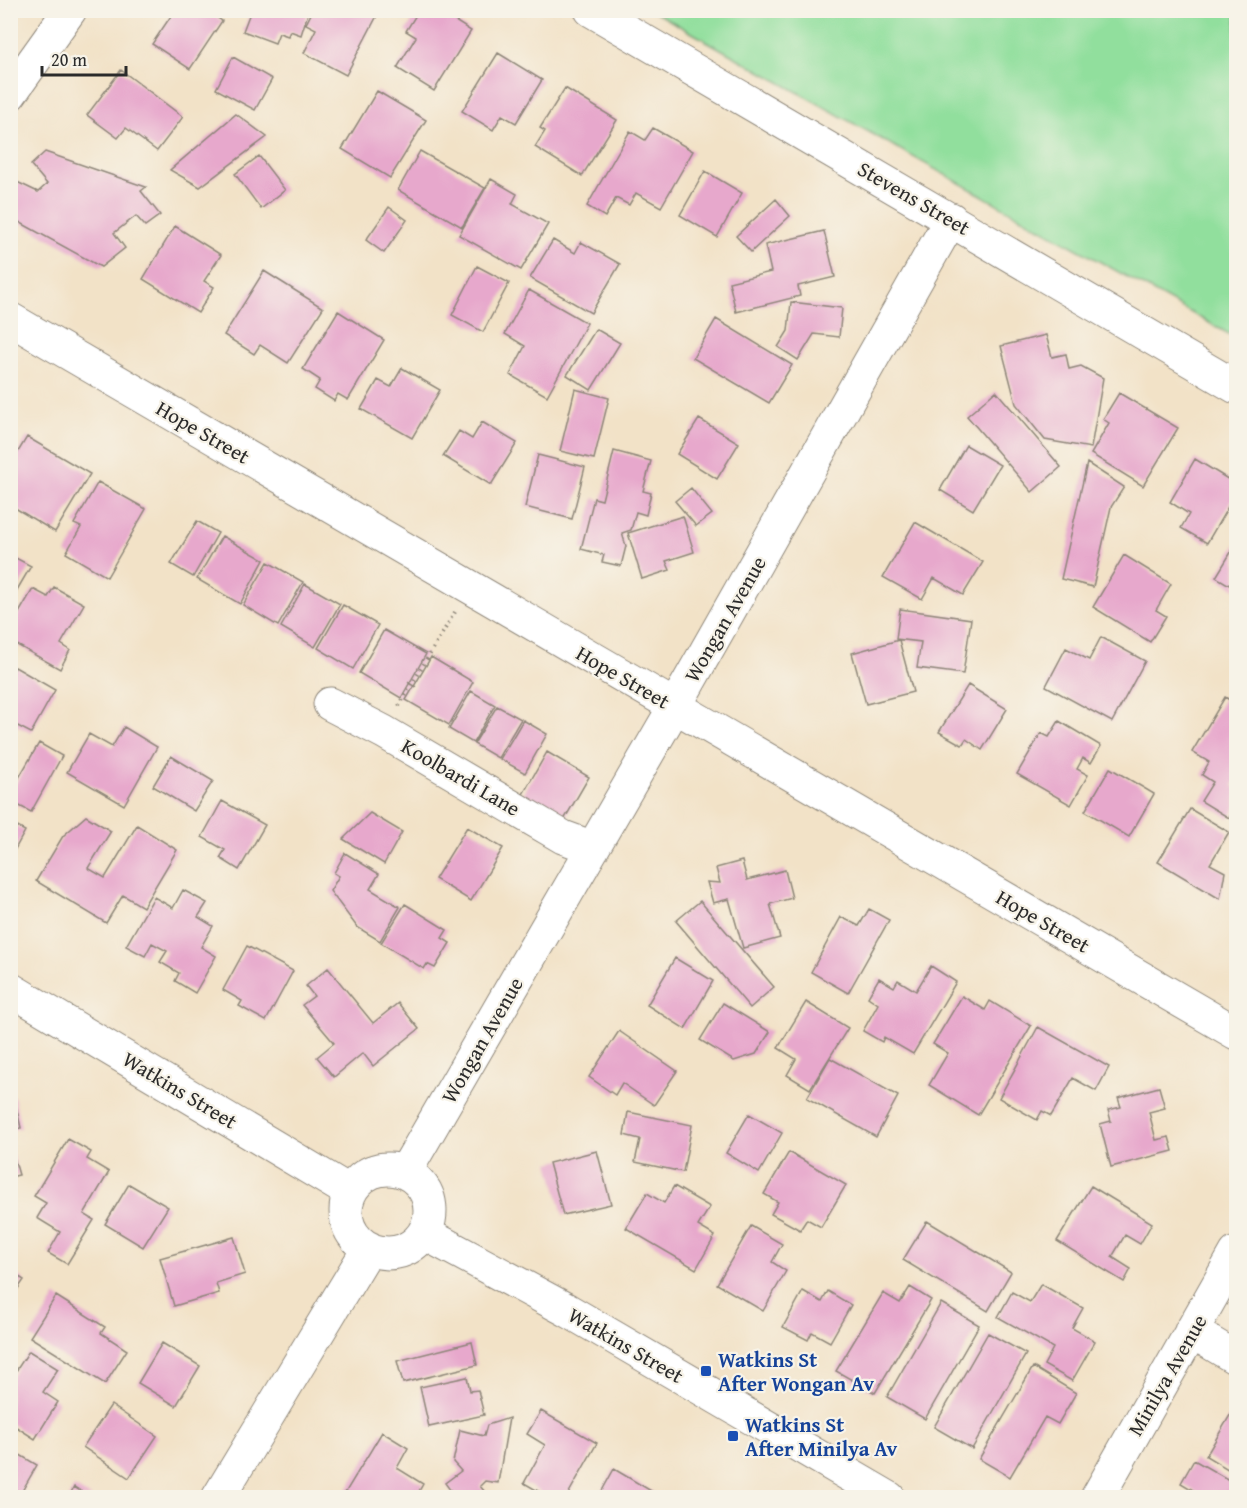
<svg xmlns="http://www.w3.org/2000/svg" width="1247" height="1508" font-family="'Gentium Book Plus',serif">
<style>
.green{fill:#91df9d;stroke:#5e8564;stroke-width:1.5}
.building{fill:#e7a8cc}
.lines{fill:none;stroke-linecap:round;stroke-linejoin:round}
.minor-casing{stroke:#8e8679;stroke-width:35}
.path{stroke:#8e8679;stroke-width:4;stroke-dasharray:1.5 4.5;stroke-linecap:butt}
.minor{stroke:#fff;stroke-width:33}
.path-bridge{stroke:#8e8679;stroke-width:4;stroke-dasharray:1.5 4.5;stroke-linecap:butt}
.transit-dot{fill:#1a4fb4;stroke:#f7f3e8;stroke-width:2}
.labels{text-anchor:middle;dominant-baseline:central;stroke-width:4.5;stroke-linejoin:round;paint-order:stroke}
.street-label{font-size:21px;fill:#2b2b2b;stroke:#f7f3e8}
.transit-label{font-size:21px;font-weight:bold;fill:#164399;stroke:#f7f3e8;text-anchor:start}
</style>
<rect width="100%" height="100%" fill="#f7f3e8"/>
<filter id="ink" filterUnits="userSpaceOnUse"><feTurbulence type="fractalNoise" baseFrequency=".0167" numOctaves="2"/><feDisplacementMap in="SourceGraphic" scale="12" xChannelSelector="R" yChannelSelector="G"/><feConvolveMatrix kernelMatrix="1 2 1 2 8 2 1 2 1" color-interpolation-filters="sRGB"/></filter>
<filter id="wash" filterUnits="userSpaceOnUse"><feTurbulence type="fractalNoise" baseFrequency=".008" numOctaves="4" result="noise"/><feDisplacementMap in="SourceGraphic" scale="24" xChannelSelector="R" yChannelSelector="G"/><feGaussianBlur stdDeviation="1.35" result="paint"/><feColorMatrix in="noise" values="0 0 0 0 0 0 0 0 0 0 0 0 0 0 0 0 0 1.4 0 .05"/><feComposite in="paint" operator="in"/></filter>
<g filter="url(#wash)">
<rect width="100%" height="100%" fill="#f2e2c7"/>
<path class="green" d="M653,11H1236V338Z"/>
<g id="blocks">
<path class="building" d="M175,10H206L222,21L190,69L152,44Z
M251,10H309L301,35L290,31L288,36L279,33L275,43L243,31Z
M313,10H380L346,75L304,53L316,29L306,24Z
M419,10H438L471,31L434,91L397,68L416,37L406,31Z
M498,53L542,80L516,123L502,115L493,130L462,111Z
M233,57L272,79L255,110L216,89Z
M121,70L183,117L157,151L126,128L118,138L87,115Z
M565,88L617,120L582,176L535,147L545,131L540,128Z
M377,91L426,120L390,178L342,149Z
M236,114L267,137L200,187L170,170Z
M653,128L693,151L661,207L636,193L629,205L616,198L605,217L587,206L630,131L645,140Z
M420,151L485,188L462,227L398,190Z
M45,152L146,187L141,191L160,215L145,226L136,216L114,233L125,248L101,267L10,217V190L15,181L38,192L47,184L31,165Z
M259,156L285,190L261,209L235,174Z
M705,171L742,193L717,237L680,215Z
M491,179L517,194L512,204L548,224L521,270L459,235Z
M776,199L790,216L751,252L736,236Z
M389,207L407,220L384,253L366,240Z
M175,226L221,255L204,281L214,287L198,313L143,279Z
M824,231L835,277L798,286L800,296L736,312L729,282L771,272L765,245Z
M553,240L575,253L581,242L620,264L591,313L530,278Z
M477,266L509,283L483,332L452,315Z
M264,271L323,308L288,363L260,345L254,354L224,335Z
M529,290L587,323L547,396L510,375L525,346L505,334Z
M791,302L842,308L839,337L814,334L798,360L778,347L788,331Z
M338,311L384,340L348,400L338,394L334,401L315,389L320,380L303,369Z
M716,319L792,365L769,403L693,358Z
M596,329L620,343L591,390L567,375Z
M1046,335L1052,357L1066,354L1069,369L1081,366L1103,378L1091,448L1045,440L1016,404L1001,346Z
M402,368L440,390L412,438L361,409L378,380L391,387Z
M575,389L609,398L594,459L560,451Z
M996,391L1061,467L1032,492L967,416Z
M1119,393L1178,428L1143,486L1091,454L1109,423L1103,419Z
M699,419L739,443L717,479L677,454Z
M482,422L517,443L491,485L443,456L459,431L472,439Z
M27,437L90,474L55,532L10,505V465Z
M966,445L1000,465L973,510L940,490Z
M614,451L651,461L643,491L651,493L646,515L636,512L631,530L622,533L626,546L621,566L602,562L604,555L581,549L594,498L602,500Z
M538,455L585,467L572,519L525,507Z
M1195,459L1236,484V493L1207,543L1181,528L1189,514L1170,502Z
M1087,463L1124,487L1111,507L1093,587L1061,579Z
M98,482L146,509L107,577L66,553L81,527L74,524Z
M691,488L712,514L696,526L675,501Z
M683,516L694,552L666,561L670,570L642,579L628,533Z
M197,521L218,533L193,577L171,564Z
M915,522L983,562L963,595L934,578L922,599L883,577Z
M222,536L264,560L240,604L197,579Z
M1236,544V589L1216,577Z
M10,555L31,566L10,602Z
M1124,555L1171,584L1156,610L1166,616L1150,642L1093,607Z
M268,562L303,582L278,626L243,605Z
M305,584L340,604L315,647L281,627Z
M54,587L84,604L61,644L70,650L60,669L10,641V628L33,589L48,597Z
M343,605L378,625L353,669L318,648Z
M900,609L971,619L963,674L917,668L921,642L896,639Z
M384,630L426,654L401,698L359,673Z
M1101,637L1145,661L1112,722L1046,686L1066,648L1089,660Z
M899,640L913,692L866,704L852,653Z
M431,657L473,682L449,725L406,700Z
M15,667L55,690L31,733L10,722V676Z
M968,685L1007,709L982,750L966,739L962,745L939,732Z
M471,691L495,705L473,743L449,729Z
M1225,697L1236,704V780L1233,786L1236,788V807L1229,818L1201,801L1213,782L1202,775L1209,762L1192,752Z
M497,706L521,719L498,758L474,744Z
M523,720L547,734L525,773L500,759Z
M1059,721L1101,746L1091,763L1083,758L1077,769L1088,775L1071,805L1017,774L1041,733L1049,737Z
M124,727L157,747L124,805L67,772L89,734L112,747Z
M39,743L62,756L31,812L10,801V793Z
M547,752L589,777L564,820L522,796Z
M171,756L213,781L194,811L153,786Z
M1110,768L1154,794L1129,837L1085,811Z
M222,801L265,825L239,870L220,858L225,850L202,837Z
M1190,809L1229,832L1210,864L1225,872L1220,899L1158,862Z
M370,813L402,832L384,864L343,839Z
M86,816L111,831L88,868L105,878L137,825L177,850L143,907L123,895L106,923L36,881L63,836Z
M10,823L25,831L10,858Z
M467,827L503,848L471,901L435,879Z
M345,853L379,874L370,889L400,907L380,941L357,927L330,891L339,876L334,873Z
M742,861L747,880L785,870L792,898L770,904L780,938L743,948L729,899L713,903L707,882L720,883L716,868Z
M183,890L207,903L198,917L213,926L201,947L216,956L195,993L175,981L179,973L160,962L167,951L152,943L145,956L126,946L154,897L173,908Z
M700,901L774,987L750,1008L676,921Z
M405,904L447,930L442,938L450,943L435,968L427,964L424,969L381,943Z
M869,909L889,920L848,993L811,972L841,917L859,926Z
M247,946L293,971L266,1021L239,1006L242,1001L223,990Z
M675,958L713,981L685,1029L647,1005Z
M931,966L956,982L913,1054L884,1037L882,1042L863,1031L878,1004L868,997L879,978L894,987L898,980L916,991Z
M328,968L373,1023L398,1003L419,1029L373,1066L363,1053L334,1077L317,1057L334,1043L302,1005L314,996L306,986Z
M962,996L985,1010L990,1001L1031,1026L978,1115L929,1085L948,1053L933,1044Z
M806,1002L848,1028L810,1089L787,1075L796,1059L778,1048Z
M723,1003L770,1032L756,1054L734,1061L700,1040Z
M1038,1027L1109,1067L1096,1091L1073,1078L1051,1116L1042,1111L1037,1120L999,1098Z
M619,1031L677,1071L654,1105L622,1083L615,1095L589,1077Z
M830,1058L898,1096L876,1137L807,1098Z
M1159,1087L1165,1108L1149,1112L1156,1140L1169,1137L1173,1151L1111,1167L1100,1124L1111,1121L1108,1110L1121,1107L1118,1098Z
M14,1097L21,1128L10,1130V1098Z
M628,1112L692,1125L683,1172L635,1162L640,1139L624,1135Z
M749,1114L782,1133L759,1173L726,1153Z
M68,1139L91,1152L87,1159L109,1172L84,1214L94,1220L67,1264L48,1253L60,1232L37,1218L46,1203L34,1196Z
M10,1144L19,1175L10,1177Z
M597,1151L611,1204L563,1215L549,1163Z
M789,1152L846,1185L821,1227L807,1219L800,1230L771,1214L778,1202L764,1194Z
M129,1184L168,1207L143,1247L105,1224Z
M674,1186L710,1207L698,1226L715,1236L696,1269L626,1228L647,1193L664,1203Z
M1091,1186L1152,1223L1140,1244L1125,1235L1112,1257L1131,1269L1124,1282L1057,1241Z
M927,1221L1011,1272L988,1311L903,1260Z
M751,1226L782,1244L772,1262L786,1271L763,1311L717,1284Z
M234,1237L245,1274L216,1283L219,1293L174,1306L160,1258Z
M10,1271L24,1280L10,1300Z
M1041,1284L1083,1308L1072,1328L1095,1341L1072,1381L1044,1365L1053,1348L998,1317L1012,1292L1030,1302Z
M910,1287L931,1300L875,1393L836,1371L883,1293L900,1303Z
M803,1291L822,1302L828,1291L851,1305L830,1342L812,1332L808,1340L783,1327Z
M56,1296L105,1327L101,1333L127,1350L105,1384L30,1337Z
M941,1303L979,1325L925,1419L887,1397Z
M988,1333L1026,1354L972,1449L934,1427Z
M472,1342L477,1365L403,1383L397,1361Z
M162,1343L200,1366L176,1406L138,1383Z
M29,1351L58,1369L43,1392L58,1402L35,1439L10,1423V1380Z
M1033,1367L1076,1393L1058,1424L1045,1417L1010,1477L979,1459Z
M467,1377L470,1391L478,1390L484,1415L429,1427L420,1387Z
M111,1405L157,1436L129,1478L83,1447Z
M1236,1405V1474L1206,1456Z
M541,1411L597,1443L566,1498H550L524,1483L545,1445L527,1434Z
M509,1418L498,1483L485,1481L480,1486L490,1498H456L445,1483L461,1471L453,1462L460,1430L484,1436L487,1425Z
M382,1432L408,1448L397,1468L423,1484L415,1498H342Z
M10,1449L37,1465L18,1498H10Z
M1194,1460L1236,1484V1498H1195L1198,1493L1181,1483Z
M614,1469L663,1498H598Z
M74,1487L92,1498H68Z"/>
</g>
</g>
<g filter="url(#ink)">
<use href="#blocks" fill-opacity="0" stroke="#8e8679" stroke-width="1.5"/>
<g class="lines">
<g class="minor-casing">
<path id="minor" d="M591,10L1236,387
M10,94L70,10
M10,319L1236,1033
M330,704L384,732L563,837L593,848
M10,989L350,1192
M346 1211a42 42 0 1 1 84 0a42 42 0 1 1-84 0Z
M405,1172L674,708L951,219
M424,1233L567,1310L889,1498
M1191,1331L1236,1358
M218,1498L369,1248
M1097,1498L1236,1253"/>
</g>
<path class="path" d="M399,706L455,612"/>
<use href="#minor" class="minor"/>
<path class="path-bridge" d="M409,684L412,681
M414,687L415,683"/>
</g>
</g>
<g class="transit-dot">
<rect x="700" y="1365" width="12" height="12" rx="3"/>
<rect x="727" y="1430" width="12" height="12" rx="3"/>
</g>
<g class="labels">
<g class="street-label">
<text transform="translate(914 198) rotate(30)">Stevens Street</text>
<text transform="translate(203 432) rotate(30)">Hope Street</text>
<text transform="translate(725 619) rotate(-60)">Wongan Avenue</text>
<text transform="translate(623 677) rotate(30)">Hope Street</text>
<text transform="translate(461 777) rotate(30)">Koolbardi Lane</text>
<text transform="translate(1043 921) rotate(30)">Hope Street</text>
<text transform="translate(482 1040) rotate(-60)">Wongan Avenue</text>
<text transform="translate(180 1090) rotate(31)">Watkins Street</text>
<text transform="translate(626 1345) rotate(30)">Watkins Street</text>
<text transform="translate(1167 1375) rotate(-60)">Minilya Avenue</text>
</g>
<g class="transit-label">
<text x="718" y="1359">Watkins St<tspan x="718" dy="24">After Wongan Av</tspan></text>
<text x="745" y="1424">Watkins St<tspan x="745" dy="24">After Minilya Av</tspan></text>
</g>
</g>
<rect width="1247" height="1508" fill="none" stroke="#f7f3e8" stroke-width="36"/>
<path d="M42 66v9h84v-9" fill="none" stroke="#2b2b2b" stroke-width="3"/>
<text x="51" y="66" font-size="18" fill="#2b2b2b" stroke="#f7f3e8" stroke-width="4.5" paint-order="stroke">20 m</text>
</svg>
